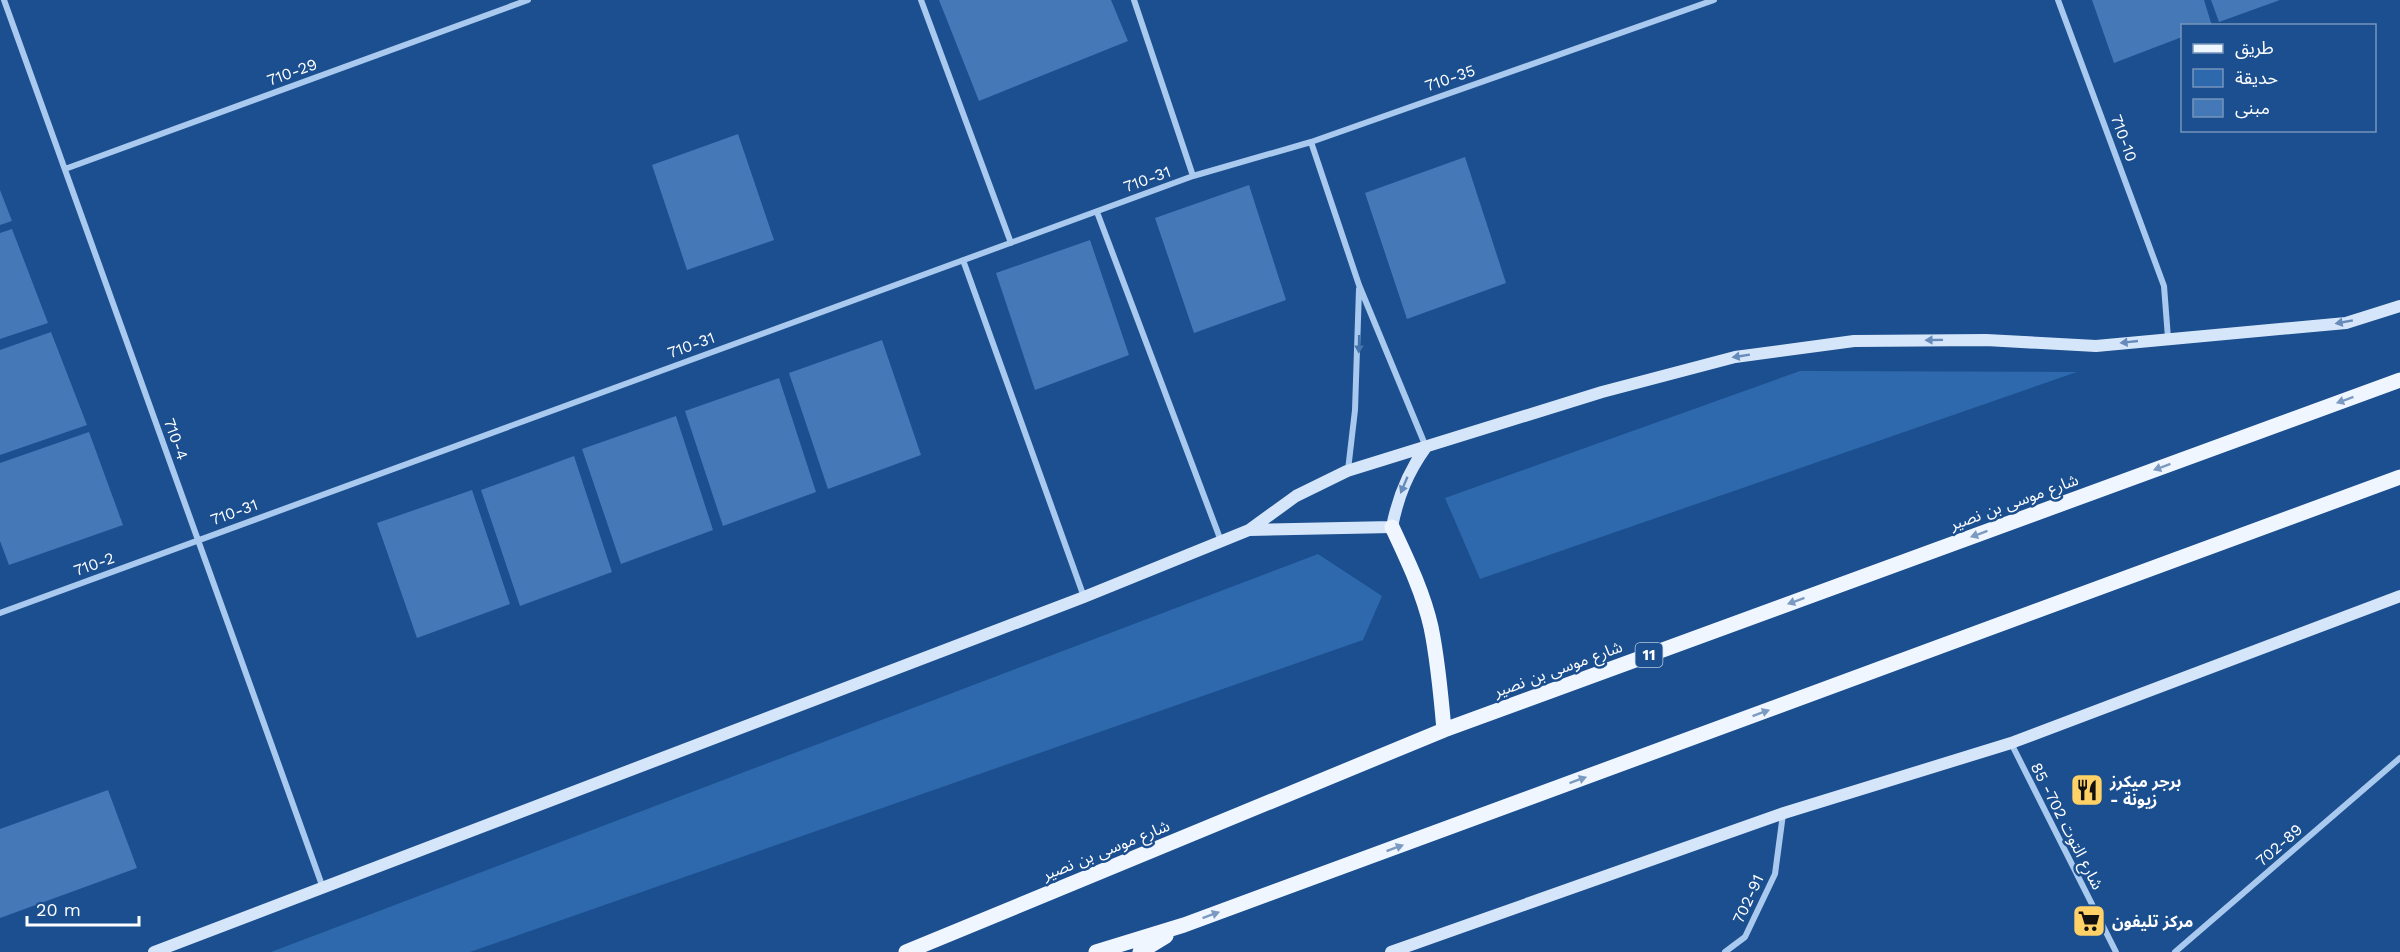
<svg xmlns="http://www.w3.org/2000/svg" width="2400" height="952" font-family="'Work Sans','Noto Sans Arabic',sans-serif">
<style>
.green{fill:#2e69ad}
.building{fill:#4478b7}
.lines{fill:none;stroke-linecap:round;stroke-linejoin:round}
.street{stroke:#a9c9ee;stroke-width:6}
.secondary{stroke:#d6e6fa;stroke-width:12}
.primary{stroke:#f0f6ff;stroke-width:15}
.oneway{fill:#668bba}
.oneway2{fill:#4674ac}
.oneway3{fill:#7b9ac1}
.labels{text-anchor:middle;dominant-baseline:central;stroke-width:5;stroke-linejoin:round;paint-order:stroke}
.shield{fill:#1b4f8f;stroke:#bbcadd;stroke-width:1.5}
.shield-label{font-size:15px;font-weight:bold;fill:#fff}
.street-label{font-size:16px;fill:#fff;stroke:#1b4f8f}
.poi-label{font-size:16px;font-weight:bold;fill:#fff;stroke:#1b4f8f;text-anchor:start}
</style>
<rect width="100%" height="100%" fill="#1b4f8f"/>
<path class="green" d="M1800,371L2077,372L1480,579L1445,498Z
M1318,554L1382,596L1363,640L470,952H271Z"/>
<path class="building" d="M939,0H1111L1128,41L979,101Z
M2092,0H2204L2212,26H2182V37L2114,63Z
M2211,0H2280L2219,22Z
M738,134L774,240L687,270L652,165Z
M1465,157L1506,283L1407,319L1365,193Z
M1249,185L1286,300L1194,333L1155,218Z
M0,190L12,221L0,225Z
M12,229L48,323L0,339V233Z
M1090,240L1129,355L1035,390L996,273Z
M51,332L87,425L0,455V350Z
M882,340L921,455L828,489L789,373Z
M779,378L816,492L723,526L685,411Z
M676,416L713,530L621,564L582,449Z
M89,432L123,525L9,565L0,541V463Z
M574,456L612,572L520,606L481,490Z
M472,490L510,604L417,638L377,523Z
M108,790L137,868L0,918V829Z"/>
<g class="lines">
<path class="street" d="M4,0L323,888
M921,0L1011,243
M1134,0L1193,176
M2058,0L2164,286L2168,338
M1311,142L1359,285L1426,447
M65,169L528,0
M1097,212L1221,541
M963,260L1084,597
M1348,470L1355,410L1359,289
M0,613L1193,176L1311,142L1714,0
M2011,743L2116,952
M1725,952L1745,937L1775,874L1783,814
M2175,952L2400,758"/>
<path class="secondary" d="M1249,530L1392,527C1398,496 1408,472 1426,447
M154,952L1084,597L1249,530L1296,496L1347,471L1602,392L1735,357L1854,341L1986,340L2096,346L2346,323L2400,306
M1391,952L1784,813L2011,743L2400,596"/>
<path class="primary" d="M1392,527C1407,559 1423,592 1431,627C1438,661 1441,695 1444,730
M906,952L1444,730L2400,380
M1096,952L1184,925L2400,477
M1140,952L1166,936"/>
</g>
<defs><path id="oneway-solid" d="M-6-.8H1V-3.2L6.5 0L1 3.2V.8H-6Z" transform="scale(1.5)"/></defs>
<g class="oneway">
<use href="#oneway-solid" transform="translate(2344 322) rotate(170)"/>
<use href="#oneway-solid" transform="translate(1934 340) rotate(179)"/>
<use href="#oneway-solid" transform="translate(2129 342) rotate(174)"/>
<use href="#oneway-solid" transform="translate(1741 356) rotate(171)"/>
<use href="#oneway-solid" transform="translate(1404 485) rotate(113)"/>
</g>
<use class="oneway2" href="#oneway-solid" transform="translate(1359 344) rotate(91)"/>
<g class="oneway3">
<use href="#oneway-solid" transform="translate(2345 400) rotate(160)"/>
<use href="#oneway-solid" transform="translate(2162 467) rotate(160)"/>
<use href="#oneway-solid" transform="translate(1979 534) rotate(160)"/>
<use href="#oneway-solid" transform="translate(1796 601) rotate(160)"/>
<use href="#oneway-solid" transform="translate(1761 713) rotate(-20)"/>
<use href="#oneway-solid" transform="translate(1578 780) rotate(-20)"/>
<use href="#oneway-solid" transform="translate(1395 848) rotate(-20)"/>
<use href="#oneway-solid" transform="translate(1211 915) rotate(-20)"/>
</g>
<defs>
<g id="restaurant-square" transform="scale(1.725)"><rect x="-9" y="-9" width="18" height="18" rx="4" fill="#ffd166" stroke="#1b4f8f"/><path d="M-5-6h1v4h1v-4h1v4h1v-4h1v5L-1.5 .5V6h-2V.5L-5-1ZM5-6V6H3V1.5H1.5Q1.5-4 5-6Z" fill="#111"/></g>
<g id="supermarket-square" transform="scale(1.725)"><rect x="-9" y="-9" width="18" height="18" rx="4" fill="#ffd166" stroke="#1b4f8f"/><path d="M-6-5.5h2.5l.6 2H6L4.5 2H-2.5L-4.4-4H-6ZM-1.5 3.2a1.3 1.3 0 1 0 .1 0ZM3 3.2a1.3 1.3 0 1 0 .1 0Z" fill="#111"/></g>
</defs>
<g fill-rule="evenodd">
<use href="#restaurant-square" x="2087" y="790"/>
<use href="#supermarket-square" x="2089" y="921"/>
</g>
<g class="labels">
<rect class="shield" x="1635.5" y="643" width="27" height="24" rx="4.5"/>
<g class="shield-label">
<text x="1649" y="655">11</text>
</g>
<g class="street-label">
<text transform="translate(292 72) rotate(-20)">710-29</text>
<text transform="translate(1450 78) rotate(-19)">710-35</text>
<text transform="translate(2124 138) rotate(70)">710-10</text>
<text transform="translate(1147 179) rotate(-20)">710-31</text>
<text transform="translate(691 345) rotate(-20)">710-31</text>
<text transform="translate(176 439) rotate(70)">710-4</text>
<text transform="translate(2014 502) rotate(-20)">شارع موسى بن نصير</text>
<text transform="translate(234 512) rotate(-20)">710-31</text>
<text transform="translate(94 564) rotate(-20)">710-2</text>
<text transform="translate(1558 669) rotate(-20)">شارع موسى بن نصير</text>
<text transform="translate(2067 826) rotate(63)">شارع التوت 702- 85</text>
<text transform="translate(2279 845) rotate(-41)">702-89</text>
<text transform="translate(1106 850) rotate(-22)">شارع موسى بن نصير</text>
<text transform="translate(1748 899) rotate(-65)">702-91</text>
</g>
<g class="poi-label">
<text x="2110" y="781">برجر ميكرز<tspan x="2110" dy="18">- زيونة</tspan></text>
<text x="2112" y="921">مركز تليفون</text>
</g>
</g>
<rect x="2181" y="24" width="195" height="108" fill="#1b4f8f" stroke="#7695bc" stroke-width="1.5"/>
<rect x="2193" y="44" width="30" height="9" fill="#f0f6ff" stroke="#7695bc" stroke-width="1.5"/>
<text x="2235" y="54" font-size="18" fill="#ffffff">طريق</text>
<rect x="2193" y="69" width="30" height="18" fill="#2e69ad" stroke="#7695bc" stroke-width="1.5"/>
<text x="2235" y="84" font-size="18" fill="#ffffff">حديقة</text>
<rect x="2193" y="99" width="30" height="18" fill="#4478b7" stroke="#7695bc" stroke-width="1.5"/>
<text x="2235" y="114" font-size="18" fill="#ffffff">مبنى</text>
<path d="M27 916v9h112v-9" fill="none" stroke="#ffffff" stroke-width="3"/>
<text x="36" y="916" font-size="18" fill="#ffffff" stroke="#1b4f8f" stroke-width="4.5" paint-order="stroke">20 m</text>
</svg>
